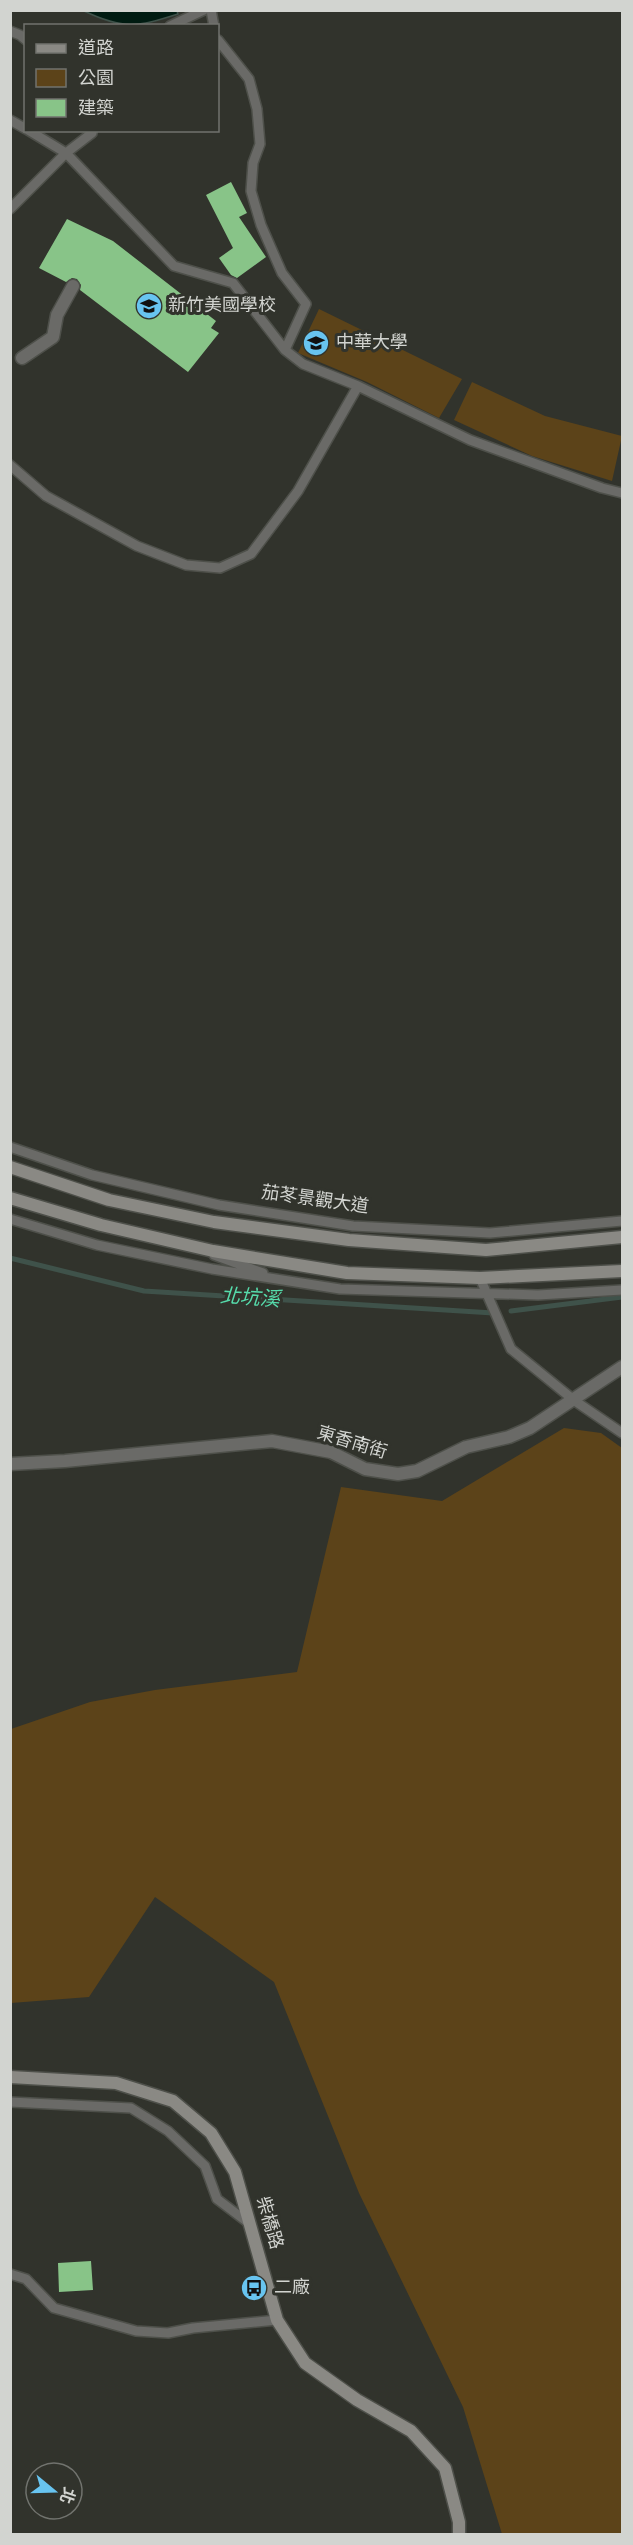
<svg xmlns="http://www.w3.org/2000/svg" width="633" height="2545" font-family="'Alegreya Sans','Noto Sans TC',sans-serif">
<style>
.green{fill:#5c4319}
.water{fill:#001b11;stroke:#3f524a;stroke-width:1.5}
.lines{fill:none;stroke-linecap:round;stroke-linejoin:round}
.stream{stroke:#3f524a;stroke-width:5}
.building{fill:#88c488}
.lane-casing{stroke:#4e504a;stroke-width:12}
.street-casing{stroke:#4e504a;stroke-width:15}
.secondary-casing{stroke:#4e504a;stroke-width:15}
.lane{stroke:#6a6a67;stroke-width:9}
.street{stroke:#6a6a67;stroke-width:12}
.secondary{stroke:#8a8984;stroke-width:12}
.labels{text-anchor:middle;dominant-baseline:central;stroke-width:6;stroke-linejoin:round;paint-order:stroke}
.poi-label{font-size:18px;fill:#d2d4d0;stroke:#31332c;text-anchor:start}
.street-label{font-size:18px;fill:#d2d4d0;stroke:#31332c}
.water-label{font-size:20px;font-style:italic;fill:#56dbab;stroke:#31332c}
</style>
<rect width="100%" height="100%" fill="#31332c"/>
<path class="green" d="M319,309L462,379L439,418L367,382L298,353Z
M472,382L545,416L622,436L612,481L532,456L454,420Z
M564,1428L601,1433L622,1448V2534H502L463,2407L359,2193L274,1982L155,1897L89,1997L11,2003V1729L90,1702L155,1690L297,1672L341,1487L442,1501Z"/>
<path class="water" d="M177,11L178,14C137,27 124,30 84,11Z"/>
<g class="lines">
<path class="stream" d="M10,1258L144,1291L493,1313
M511,1311L622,1297"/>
</g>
<path class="building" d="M231,182L247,213L239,217L266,257L237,278L231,275L219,258L233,248L206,195Z
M67,219L113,241L216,321L211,328L219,333L188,372L80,290L81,285L77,279L72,278L66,282L39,268Z
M91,2261L93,2290L59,2292L58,2263Z"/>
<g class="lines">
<g class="lane-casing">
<path id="lane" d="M211,10L214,26
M170,26L204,10
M10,31L20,35L26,40
M218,40L249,79L257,109L260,144L253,163L251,191L261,225L282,273L306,304L285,350
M10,120L26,129
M28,130L66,153L174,266L233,283L285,350L303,364L358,386L470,440L602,488L622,493
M10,209L66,153L92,133L91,130
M10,465L46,496L137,546L186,565L220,568L251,554L298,491L358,386
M10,1147L92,1175L219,1205L353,1226L490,1233L622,1221
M10,1219L97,1245L212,1269L340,1289L538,1295L622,1290
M214,1255L263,1273
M480,1278L511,1349L575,1401L622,1433
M10,2102L131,2108L168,2131L205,2166L217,2199L250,2224
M10,2274L26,2279L54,2308L136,2331L168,2333L193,2328L277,2320"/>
</g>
<g class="street-casing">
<path id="street" d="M22,358L53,337L57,315L73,286
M10,1464L65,1461L272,1441L331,1452L365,1469L398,1474L417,1471L466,1447L509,1437L530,1428L622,1367"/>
</g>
<g class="secondary-casing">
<path id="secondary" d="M10,1167L109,1200L214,1222L349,1240L486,1250L622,1237
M10,1198L101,1225L213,1251L347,1273L480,1278L622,1271
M10,2077L116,2083L173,2101L211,2133L235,2172L277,2320L305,2363L357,2400L411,2431L445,2468L459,2522V2534"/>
</g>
<use href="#lane" class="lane"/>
<use href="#street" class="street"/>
<use href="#secondary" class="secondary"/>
</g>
<defs>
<g id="school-disc" transform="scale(1.35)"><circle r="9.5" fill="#68c4f0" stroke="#31332c"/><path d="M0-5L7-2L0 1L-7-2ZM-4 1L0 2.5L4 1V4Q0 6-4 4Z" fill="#111"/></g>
<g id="university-disc" transform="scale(1.35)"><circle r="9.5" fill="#68c4f0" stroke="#31332c"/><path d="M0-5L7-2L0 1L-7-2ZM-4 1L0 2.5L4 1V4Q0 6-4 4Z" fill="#111"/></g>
<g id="bus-disc" transform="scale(1.35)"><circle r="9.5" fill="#68c4f0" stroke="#31332c"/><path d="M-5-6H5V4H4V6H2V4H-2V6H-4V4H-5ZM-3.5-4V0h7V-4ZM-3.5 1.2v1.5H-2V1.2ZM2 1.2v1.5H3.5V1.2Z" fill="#111"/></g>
</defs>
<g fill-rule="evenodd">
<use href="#school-disc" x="149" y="306"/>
<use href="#university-disc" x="316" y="343"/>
<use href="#bus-disc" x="254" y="2288"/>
</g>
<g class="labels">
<g class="poi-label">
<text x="168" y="306">新竹美國學校</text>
<text x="336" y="343">中華大學</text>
<text x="274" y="2288">二廠</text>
</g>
<g class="street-label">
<text transform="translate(315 1200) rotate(8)">茄苳景觀大道</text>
<text transform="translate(352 1443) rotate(17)">東香南街</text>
<text transform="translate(269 2223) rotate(74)">柴橋路</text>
</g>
<g class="water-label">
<text transform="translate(250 1298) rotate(4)">北坑溪</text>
</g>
</g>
<rect width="633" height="2545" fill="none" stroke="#d2d4d0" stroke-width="24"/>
<rect x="24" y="24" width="195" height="108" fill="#31332c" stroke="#71736e" stroke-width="1.5"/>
<rect x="36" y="44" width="30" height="9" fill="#8a8984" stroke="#71736e" stroke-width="1.5"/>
<text x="78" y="54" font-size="18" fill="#d2d4d0">道路</text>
<rect x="36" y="69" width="30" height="18" fill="#5c4319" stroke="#71736e" stroke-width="1.5"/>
<text x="78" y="84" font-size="18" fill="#d2d4d0">公園</text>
<rect x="36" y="99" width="30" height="18" fill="#88c488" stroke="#71736e" stroke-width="1.5"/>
<text x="78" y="114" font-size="18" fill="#d2d4d0">建築</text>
<g transform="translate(54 2491) rotate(109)"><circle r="28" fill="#31332c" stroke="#71736e" stroke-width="1.5"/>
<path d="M0-4.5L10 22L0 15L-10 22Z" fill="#68c4f0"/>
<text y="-9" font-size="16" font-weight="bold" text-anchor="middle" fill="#d2d4d0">北</text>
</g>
</svg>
